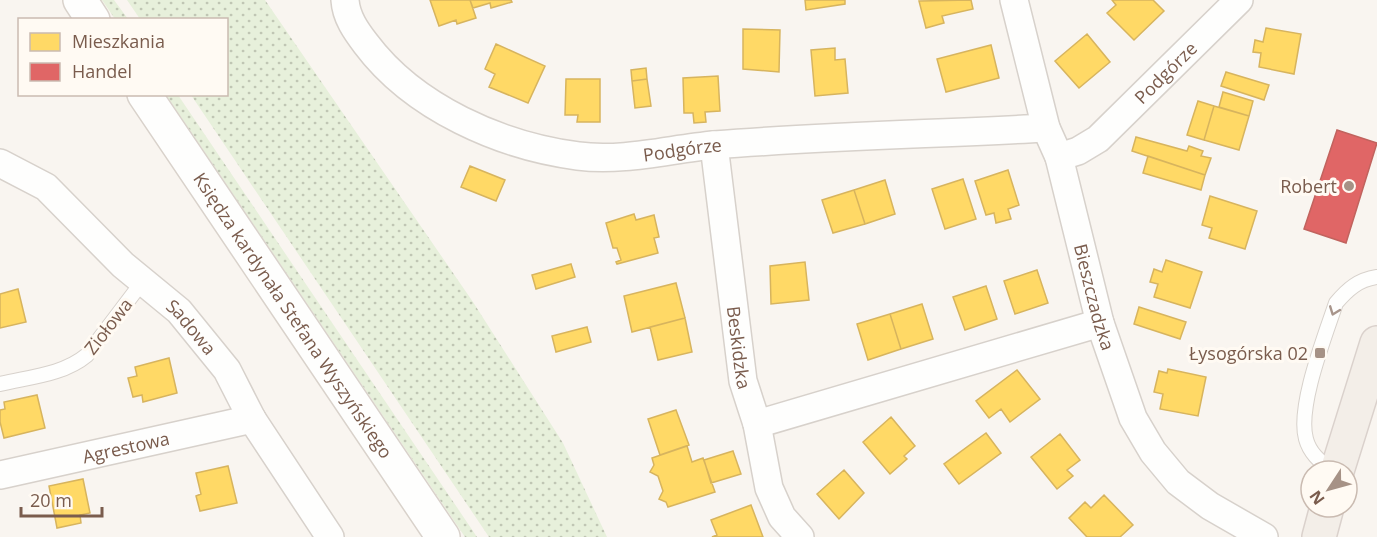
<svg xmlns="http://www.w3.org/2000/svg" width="1377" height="537" font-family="'Open Sans',sans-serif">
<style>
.grass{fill:url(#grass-dots)}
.homes{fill:#ffd966;stroke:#d7b45e;stroke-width:1.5}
.shops{fill:#e06666;stroke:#c1635e;stroke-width:1.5}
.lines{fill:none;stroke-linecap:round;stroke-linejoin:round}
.service-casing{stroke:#d7d1cb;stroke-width:16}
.minor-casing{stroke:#d7d1cb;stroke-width:30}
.secondary-casing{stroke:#d9d2cb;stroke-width:36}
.primary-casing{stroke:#dad1cc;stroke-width:36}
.service{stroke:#fefefd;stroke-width:14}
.minor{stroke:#fefefd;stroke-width:27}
.secondary{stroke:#fefefd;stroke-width:33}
.primary{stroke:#f3eee8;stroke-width:33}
.oneway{stroke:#a8958b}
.poi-dot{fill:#a69286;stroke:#fffaf3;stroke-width:2}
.labels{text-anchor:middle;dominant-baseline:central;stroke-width:6;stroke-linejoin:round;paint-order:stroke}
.street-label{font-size:18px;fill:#7a5c4d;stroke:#fffaf3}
.poi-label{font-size:18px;fill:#7a5c4d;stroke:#fffaf3;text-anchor:end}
</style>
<defs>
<pattern id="grass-dots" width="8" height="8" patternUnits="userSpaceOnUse" patternTransform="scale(1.5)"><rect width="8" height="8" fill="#e7f0db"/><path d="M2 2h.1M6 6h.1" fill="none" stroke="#c0c6b4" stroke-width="1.8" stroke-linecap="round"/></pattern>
</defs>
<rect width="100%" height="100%" fill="#f9f5f0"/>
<path class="grass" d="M102,0H114L128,19H115Z
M127,0H265L473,302L563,443L607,537H489L191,95L226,94V20L140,19Z
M166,95H178L477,537H465Z"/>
<path class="homes" d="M430,0H470L476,18L457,24L456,20L439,26Z
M470,0H511L512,2L491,8L490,3L473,8Z
M805,0H845V4L806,10Z
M971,0L973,9L942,16L944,23L926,28L919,1Z
M1112,0H1153L1164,11L1134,40L1107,13L1116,5Z
M1266,28L1301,34L1294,74L1259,67L1261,53L1253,52L1255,40L1263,42Z
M743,29L780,30L779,72L743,69Z
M1087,34L1110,62L1079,88L1055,61Z
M496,44L545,66L528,103L489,87L495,74L485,69Z
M991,45L999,78L946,92L937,59Z
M835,48V60L845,59L848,93L815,96L811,50Z
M646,68L647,79L632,81L631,70Z
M1226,72L1269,85L1264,100L1221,86Z
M718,76L720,111L705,112L706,122L694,123L693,113H684L683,78Z
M566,79H600V122H577L578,115H565Z
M647,79L651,106L635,108L632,81Z
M1223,92L1253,101L1249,116L1219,107Z
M1198,101L1214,106L1204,140L1187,135Z
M1214,106L1249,116L1239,150L1204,140Z
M1136,137L1187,151L1189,146L1203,151L1201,156L1211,158L1205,175L1132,151Z
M1148,156L1205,175L1201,190L1143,173Z
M470,166L505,180L496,201L461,187Z
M1008,170L1019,205L1008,209L1011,219L996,223L994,213L986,215L975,181Z
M963,179L976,219L945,229L932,189Z
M885,180L895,214L865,224L854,190Z
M854,190L865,224L833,233L822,200Z
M1210,196L1257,211L1245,249L1209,238L1212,228L1202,225Z
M634,214L636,220L654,215L659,237L654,238L658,253L617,264L616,262L621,260L617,248H613L606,223Z
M1166,260L1202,272L1190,308L1154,297L1158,284L1150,282L1154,269L1162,272Z
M805,262L809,300L771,304L770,266Z
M571,264L575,277L536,289L532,275Z
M1037,270L1048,303L1015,314L1004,281Z
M676,283L685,318L632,332L624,296Z
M986,286L997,319L965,330L953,297Z
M18,289L26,322L0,328V294Z
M922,304L933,339L901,349L890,314Z
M1139,307L1186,322L1180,339L1134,324Z
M890,314L901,349L868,360L857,324Z
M685,318L692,352L658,360L650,327Z
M587,327L591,342L556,352L552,336Z
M169,358L177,393L143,402L142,395L133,397L128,378L137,376L135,367Z
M1168,369L1206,377L1198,416L1160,409L1163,394L1154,392L1159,371L1167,373Z
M1017,370L1040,399L1010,422L1001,409L989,418L976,401Z
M37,395L45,428L4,438L0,422V410L5,409L4,402Z
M676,410L689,445L660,455L648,419Z
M891,417L915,446L904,456L907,459L890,474L863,442Z
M986,433L1001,453L959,484L944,464Z
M1060,434L1080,460L1067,470L1073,476L1057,489L1031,457Z
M687,446L692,462L703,458L715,492L668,507L666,502L659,499L663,491L658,476L650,472L654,465L652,458Z
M733,451L741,474L711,483L704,460Z
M228,466L237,503L200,511L196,496L201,494L196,473Z
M844,470L864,493L839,519L817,494Z
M83,479L90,513L80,515L81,523L57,528L49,486Z
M1104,495L1133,525L1120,537H1087L1069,518L1085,502L1091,508Z
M751,505L763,537H712L717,535L711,520Z"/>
<path class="shops" d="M1337,130L1377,143L1346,243L1304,229Z"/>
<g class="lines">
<g class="service-casing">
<path id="service" d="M0,384C29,377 63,375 87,355L143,281
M1332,471C1321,462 1310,454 1306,439C1297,407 1325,336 1336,303C1348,289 1358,280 1377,277"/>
</g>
<g class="minor-casing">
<g id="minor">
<path id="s1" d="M345,0C346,17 356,31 366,44C414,108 501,146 578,156C623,162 670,149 714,145C825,136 936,134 1046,128"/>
<path id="s2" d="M1014,0L1046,128L1059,157L1100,323L1133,418L1153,452L1178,482L1210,506L1264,537"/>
<path id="s3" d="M714,145L743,381L757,424L769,488L782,517L800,537"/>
<path id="s4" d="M1059,157L1078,151L1098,139L1239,0"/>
<path id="s5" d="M0,163L46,187L123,265L179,311L227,370L252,419L330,537"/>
<path d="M757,424L1100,323"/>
<path id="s6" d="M0,475L252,419"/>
</g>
</g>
<g class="secondary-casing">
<g id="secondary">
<path d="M80,0L93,20"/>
<path id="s7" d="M144,94L443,537"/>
</g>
</g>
<g class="primary-casing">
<path id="primary" d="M1337,471L1377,343
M1319,537L1327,507"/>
</g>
<use href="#service" class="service"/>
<use href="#minor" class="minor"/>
<use href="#secondary" class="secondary"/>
<use href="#primary" class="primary"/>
</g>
<defs><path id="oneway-chevron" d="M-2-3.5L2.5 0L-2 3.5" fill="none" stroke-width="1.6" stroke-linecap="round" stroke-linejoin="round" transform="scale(1.5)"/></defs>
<use class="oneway" href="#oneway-chevron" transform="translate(1334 311) rotate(111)"/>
<g class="poi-dot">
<circle cx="1349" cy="186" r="6"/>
<rect x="1314" y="347" width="12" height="12" rx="3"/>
</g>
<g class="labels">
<g class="street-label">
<text stroke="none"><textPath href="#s4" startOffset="138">Podgórze</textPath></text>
<text stroke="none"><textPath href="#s1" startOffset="400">Podgórze</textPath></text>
<text stroke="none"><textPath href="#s2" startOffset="308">Bieszczadzka</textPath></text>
<text stroke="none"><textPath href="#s7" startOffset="267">Księdza kardynała Stefana Wyszyńskiego</textPath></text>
<text transform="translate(108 326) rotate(-52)">Ziołowa</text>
<text stroke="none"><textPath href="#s5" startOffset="254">Sadowa</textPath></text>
<text stroke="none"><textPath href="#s3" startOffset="204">Beskidzka</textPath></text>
<text stroke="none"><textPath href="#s6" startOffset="129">Agrestowa</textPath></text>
</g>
<g class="poi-label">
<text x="1337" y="186">Robert</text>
<text x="1308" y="353">Łysogórska 02</text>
</g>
</g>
<rect x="18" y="18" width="210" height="78" fill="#fffaf3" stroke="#cabbb1" stroke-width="1.5"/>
<rect x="30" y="33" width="30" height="18" fill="#ffd966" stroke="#cabbb1" stroke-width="1.5"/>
<text x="72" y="48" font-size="18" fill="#7a5c4d">Mieszkania</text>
<rect x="30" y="63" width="30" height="18" fill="#e06666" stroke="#cabbb1" stroke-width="1.5"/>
<text x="72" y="78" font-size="18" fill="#7a5c4d">Handel</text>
<g transform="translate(1329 489) rotate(234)"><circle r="28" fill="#fffaf3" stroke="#cabbb1" stroke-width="1.5"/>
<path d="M0-4.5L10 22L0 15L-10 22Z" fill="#a69286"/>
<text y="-9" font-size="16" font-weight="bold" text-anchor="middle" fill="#7a5c4d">N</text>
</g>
<path d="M21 507v9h81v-9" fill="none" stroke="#7a5c4d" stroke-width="3"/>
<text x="30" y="507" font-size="18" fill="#7a5c4d" stroke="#fffaf3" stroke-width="4.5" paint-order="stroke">20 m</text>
</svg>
